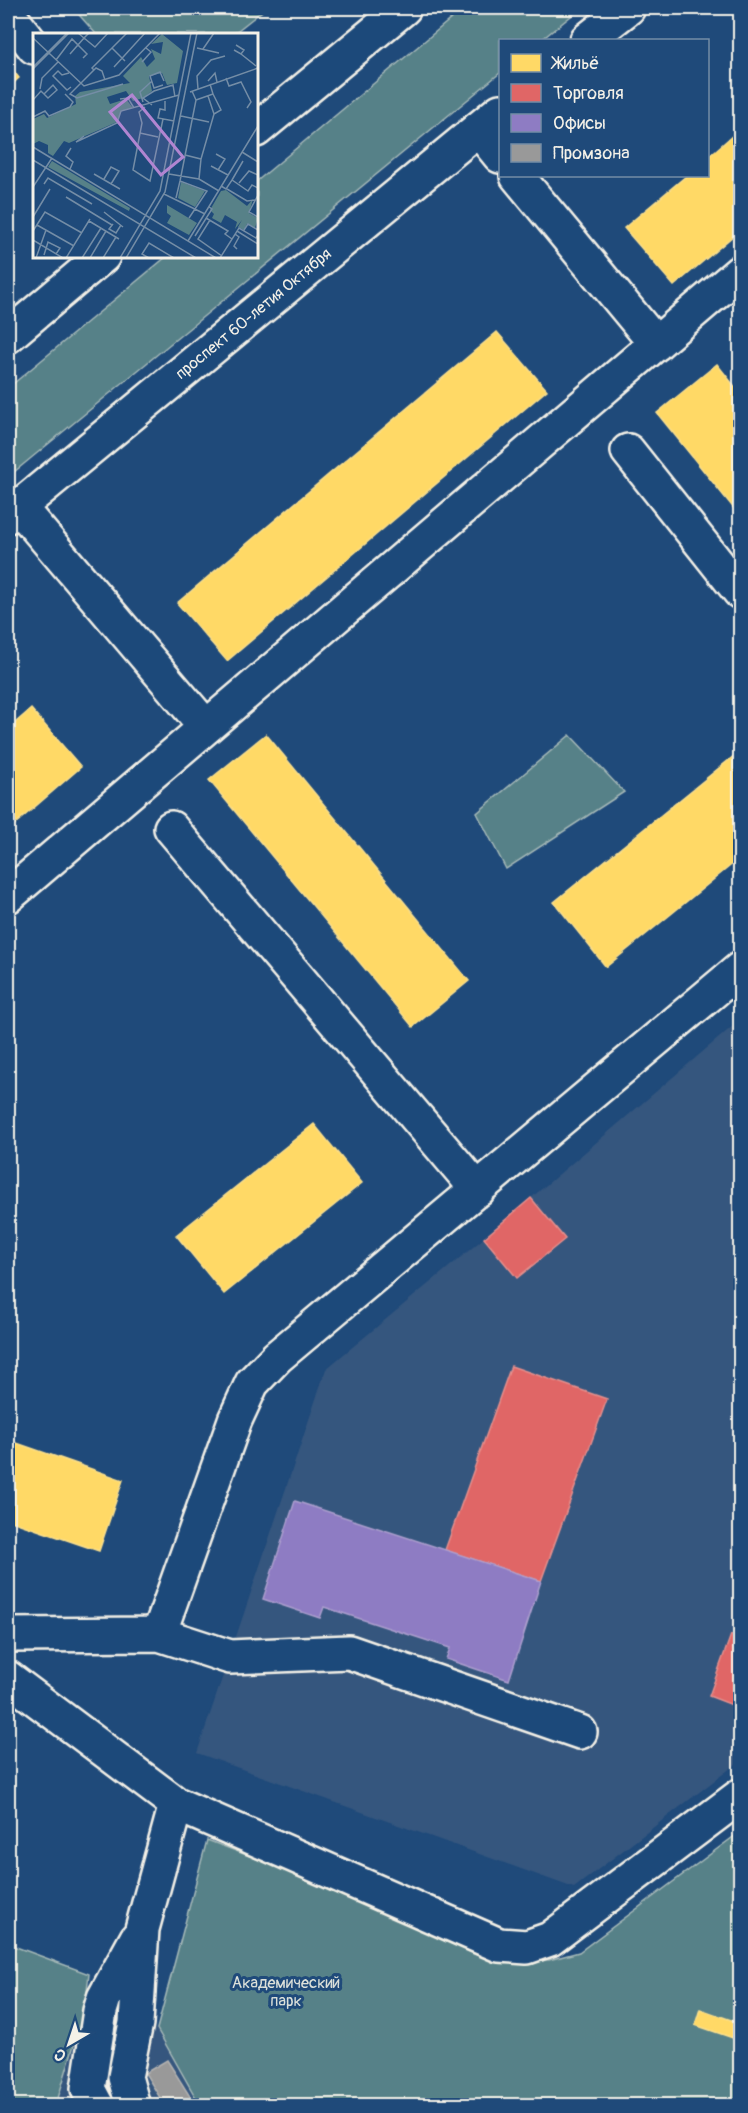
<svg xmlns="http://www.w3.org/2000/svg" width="748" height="2113" font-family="Pangolin,sans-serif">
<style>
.built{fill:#35567e}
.green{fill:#578188;stroke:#a6b9b8;stroke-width:1.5}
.homes{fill:#ffd966;stroke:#fce08d;stroke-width:1.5}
.shops{fill:#e06666;stroke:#e6908d;stroke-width:1.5}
.offices{fill:#8e7cc3;stroke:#ad9fce;stroke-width:1.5}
.industry{fill:#999;stroke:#b4b3b1;stroke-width:1.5}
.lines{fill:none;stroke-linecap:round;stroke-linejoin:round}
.minor-casing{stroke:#f4f1e8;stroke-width:38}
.major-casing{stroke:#f4f1e8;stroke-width:38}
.minor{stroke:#1f4a7a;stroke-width:33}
.major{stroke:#1f4a7a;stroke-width:33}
.labels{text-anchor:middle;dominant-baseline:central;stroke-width:6;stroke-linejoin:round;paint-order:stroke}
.street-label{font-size:16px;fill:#f4f1e8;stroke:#1f4a7a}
.park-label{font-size:16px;fill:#dce0da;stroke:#1f4a7a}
.inset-road{fill:none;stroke:#748da6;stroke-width:1.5}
.view{fill:#b185d1;fill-opacity:0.15;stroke:#b185d1;stroke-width:3}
.inset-edge{fill:none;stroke:#f4f1e8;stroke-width:3}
</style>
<rect width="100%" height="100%" fill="#1f4a7a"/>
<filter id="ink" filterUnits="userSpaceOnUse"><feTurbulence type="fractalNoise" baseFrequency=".0167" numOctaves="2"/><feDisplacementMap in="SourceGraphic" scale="12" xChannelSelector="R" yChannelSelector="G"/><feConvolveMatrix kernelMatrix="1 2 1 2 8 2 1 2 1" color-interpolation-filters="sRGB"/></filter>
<g filter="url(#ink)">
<path class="built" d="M740,1020V1761L574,1888L197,1753L326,1369L484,1238L517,1278L565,1239L531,1198Z
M85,2008L100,2011L157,2029L200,2105L56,2106Z"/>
<path class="green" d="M73,8H266L233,34H96Z
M464,8H581L541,40H500V73L8,477V388L166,257L256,256L257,181Z
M570,735L624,792L506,869L477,813Z
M740,1832V2105H200L157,2029L207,1840L515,1957L549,1960L579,1952Z
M8,1944L89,1974L85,2008L56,2105H8Z"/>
<path class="homes" d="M8,64L19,78L8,88Z
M740,129V230L674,286L624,228L686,176H708V157Z
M497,332L547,390L227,661L177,603Z
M717,364L740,393V516L657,413Z
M31,709L81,767L8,830V729Z
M266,734L469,981L413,1027L209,780Z
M740,751V858L606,967L554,902Z
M314,1124L362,1183L224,1294L176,1235Z
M8,1440L123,1480L99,1551L8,1520Z
M700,2009L737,2022L733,2038L695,2025Z"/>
<path class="shops" d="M531,1198L565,1239L517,1278L484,1238Z
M511,1366L607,1399L541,1581L445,1550Z
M731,1635L740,1639V1708L709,1696Z"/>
<path class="offices" d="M295,1501L541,1581L509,1680L446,1659L450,1648L324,1607L320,1618L263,1599Z"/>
<path class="industry" d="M167,2060L196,2106H165L145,2073Z"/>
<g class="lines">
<g class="minor-casing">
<path id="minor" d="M8,14L34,47
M478,129L500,156
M517,176L656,344
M628,451L740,592
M19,507L206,727
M171,828L478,1190
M8,896L740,272
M159,1634L230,1657L349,1652L580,1732
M8,1635L159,1634L235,1420L252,1383L277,1357L740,969
M8,1678L176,1804L499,1945L527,1947L550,1939L740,1796
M97,2106L88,2089L100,2011L104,1998L137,1938
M133,2106L125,2077L136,2023L142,1929L176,1804"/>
</g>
<g class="major-casing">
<g id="major">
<path d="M587,40L628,8"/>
<path d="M256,130L404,8"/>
<path d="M8,336L103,256"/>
<path id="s1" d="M8,516L500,111"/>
</g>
</g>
<use href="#minor" class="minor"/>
<use href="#major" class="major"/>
</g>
</g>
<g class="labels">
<g class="street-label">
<text stroke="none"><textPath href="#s1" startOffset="318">проспект 60-летия Октября</textPath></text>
</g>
<g class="park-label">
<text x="286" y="1983">Академический<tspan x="286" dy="18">парк</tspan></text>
</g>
</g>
<g transform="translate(33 33)">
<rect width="225" height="225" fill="#1f4a7a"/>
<path d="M129,1L150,18L144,50L134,52L129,40L116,43L119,58L110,65L100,68L93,58L74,64L77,71L93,66L100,75L88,78L84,89L36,110L31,108L20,123L15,120V112L6,108L0,111V86L11,81L14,85L43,71L42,63L47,59L97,50L90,43L108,24L114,34L122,26L118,16L128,21L130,9L118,11ZM19,128L97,175L96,178L15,134ZM148,149L172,158L162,174L145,165ZM193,157L214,173L220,166L216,180L225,185L222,195L214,191L211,197L205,194L209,187L202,196L204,189L192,182L188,190L179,185L181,181L177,177L188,158ZM134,172L164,190L156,202L134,190L138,183L134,180Z" fill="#578188"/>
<path class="inset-road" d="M56,0L51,5L62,14L75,0M0,5L51,53L86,42L127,0M164,15L186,20M170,16L181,0M201,17L208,21L211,17L203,12M37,21L51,5L45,0M208,21L223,33M23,27L39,6L54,21L50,25M92,28L79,15L94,0M109,29L118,19L113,15M0,34L34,0M81,34L112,0M0,36L36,0M61,37L59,35L79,15M36,40L29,42L25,38L20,43L34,57L38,54M193,45L196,53L208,49L218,69L214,75M72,47L69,38L63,35L37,61L44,65L90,51M175,48L182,40L184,49M130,52L121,55L117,43L127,39L131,48M7,56L9,45L25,29M165,56L164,43L178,27L192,23M157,59L225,35M180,61L188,77L181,81M87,66L95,65L101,75M0,67L8,58L15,65L24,57L20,52L11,61M163,67L180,61L177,51M132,68V77L127,76L125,85L141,88M110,69L107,59L119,48M119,72L110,65L121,58L140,52L142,64M112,74L106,79L109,90L100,137L117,148L130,86M148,83L176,89M0,84L12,78L16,83L37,74L40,69L32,61M107,100L125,104M51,103L43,109L84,90L88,78L146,62M0,114L183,225M209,119L225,129M183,121L192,126L185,137M152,122L168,126L181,81L175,63M0,127L163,225M178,133L195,142M37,136L40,129L33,123L38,115M61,141L87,156M136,141L166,146L186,158M71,146L78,134L86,138L78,151M166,146L168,126M199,147L210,128M147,148L163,67L159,58M206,150L216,138L225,142M11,151L15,145L59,171M188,153L193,156L199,147L215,158L219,152L225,155M0,154L19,125M194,156L214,168L222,167M131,161L172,181M225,162L216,179L225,184M33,164L79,192M143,165L147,148L174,158L156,185M71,179L90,194M0,184L17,156M173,185L195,198L192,201L199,206M177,187L165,206L189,223M56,188L86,206M80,191L76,196L83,200L88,192M4,192L41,213M211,197L215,191L225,197M0,198L12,179L49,200M204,198L225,211M202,201L206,204L201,213L204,216M162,203L179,176L176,174M0,207L30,225M155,208L225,93M11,222L15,209L27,215L23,221M3,225L13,197M33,225L57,186M49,225L68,195M57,225L73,198M70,225L83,204M87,225L127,158L158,0M93,225L132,159L164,0M116,225L109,221L116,210L141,225M187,225L206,195L223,205L225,202"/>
<path class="view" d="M99,62L150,124L128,142L77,79Z"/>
<rect width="225" height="225" class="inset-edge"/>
</g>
<rect width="748" height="2113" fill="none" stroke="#1f4a7a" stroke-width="30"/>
<rect x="15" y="15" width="718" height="2083" fill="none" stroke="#f4f1e8" stroke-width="2" filter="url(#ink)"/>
<rect x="499" y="39" width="210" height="138" fill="#1f4a7a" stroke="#748da6" stroke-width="1.5"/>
<rect x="511" y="54" width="30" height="18" fill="#ffd966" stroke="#748da6" stroke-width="1.5"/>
<text x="553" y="69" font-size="18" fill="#f4f1e8">Жильё</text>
<rect x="511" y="84" width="30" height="18" fill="#e06666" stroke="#748da6" stroke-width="1.5"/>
<text x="553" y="99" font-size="18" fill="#f4f1e8">Торговля</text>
<rect x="511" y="114" width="30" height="18" fill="#8e7cc3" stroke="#748da6" stroke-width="1.5"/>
<text x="553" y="129" font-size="18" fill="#f4f1e8">Офисы</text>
<rect x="511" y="144" width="30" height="18" fill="#999999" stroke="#748da6" stroke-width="1.5"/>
<text x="553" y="159" font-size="18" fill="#f4f1e8">Промзона</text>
<g transform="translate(69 2044) rotate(219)" stroke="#1f4a7a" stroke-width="4.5" paint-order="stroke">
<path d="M0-4.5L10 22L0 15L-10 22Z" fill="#f4f1e8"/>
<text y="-9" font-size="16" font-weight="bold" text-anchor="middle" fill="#f4f1e8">С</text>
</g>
</svg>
